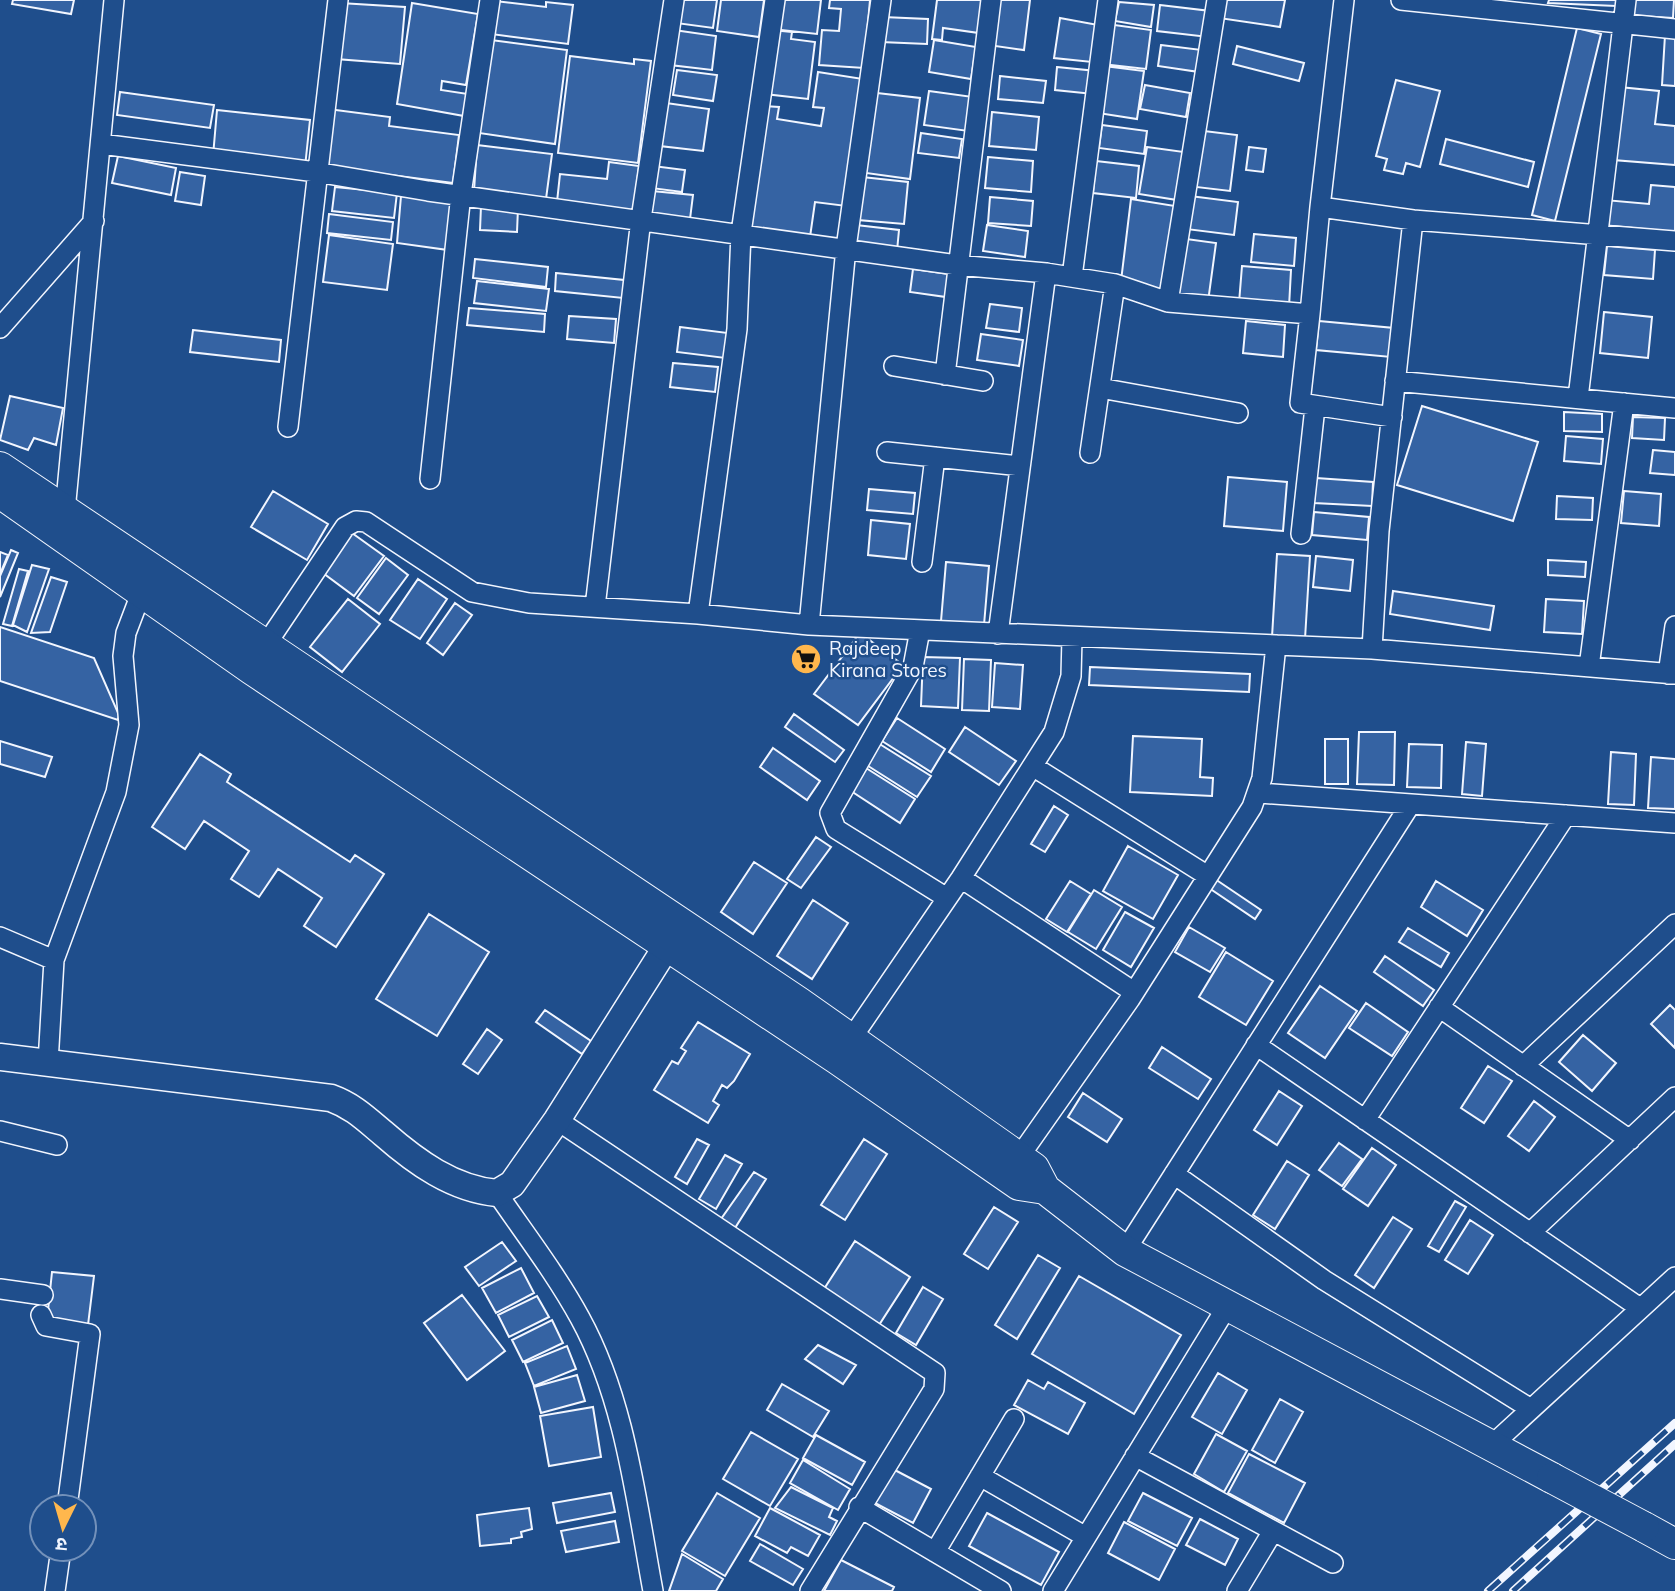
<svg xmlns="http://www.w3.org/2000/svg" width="1675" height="1591" font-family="Mulish,'Noto Sans Devanagari',sans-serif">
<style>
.building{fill:#3563a3;stroke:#f2f6ff;stroke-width:2}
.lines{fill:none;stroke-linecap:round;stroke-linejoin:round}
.street-casing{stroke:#f2f6ff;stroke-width:22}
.secondary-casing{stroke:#f2f6ff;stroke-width:29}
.primary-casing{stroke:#f2f6ff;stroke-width:32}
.street{stroke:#1f4e8c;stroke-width:19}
.secondary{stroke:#1f4e8c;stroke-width:26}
.primary{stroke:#1f4e8c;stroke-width:30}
.rail-casing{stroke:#f2f6ff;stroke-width:8}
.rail{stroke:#1f4e8c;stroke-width:5;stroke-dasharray:16;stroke-linecap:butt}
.primary-bridge-casing{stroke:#f2f6ff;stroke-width:32;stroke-linecap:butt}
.primary-bridge{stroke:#1f4e8c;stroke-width:30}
.labels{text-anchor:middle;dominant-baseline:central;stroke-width:5;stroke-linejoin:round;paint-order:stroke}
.poi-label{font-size:19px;fill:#f2f6ff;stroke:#1f4e8c;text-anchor:start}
</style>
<rect width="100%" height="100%" fill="#1f4e8c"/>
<path class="building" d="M13,0H74L71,14L12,4Z
M679,0H717L713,28L676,23Z
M721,0H764L759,37L717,31Z
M775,0H821L817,34L772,29Z
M830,0H870L864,68L819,65L822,30L839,31L841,9L829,8Z
M937,0H983L979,33L943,28L942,40L932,39Z
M993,0H1030L1024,50L988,45Z
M1222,0H1285L1280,27L1219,18Z
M1549,0H1617L1616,6L1548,3Z
M1624,0H1674L1673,18L1623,15Z
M495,1L546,7V2L573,5L568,44L491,34Z
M1119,2L1154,5L1151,27L1115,21Z
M340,3L405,7L400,64L336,59Z
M412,3L478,14L466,85L442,81L441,90L468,94L464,116L397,104Z
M1160,5L1210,11L1208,37L1157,31Z
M883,17L928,19L927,44L881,42Z
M1060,18L1098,25L1092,62L1054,58Z
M1107,24L1151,30L1146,69L1102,64Z
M1577,28L1601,34L1555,221L1532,215Z
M674,30L716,36L712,70L670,65Z
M772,30L792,32L791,39L815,42L808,99L765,94Z
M1665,35L1675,36V86L1662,85Z
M491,40L567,50L555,144L479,133Z
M934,40L976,47L971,79L929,72Z
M1161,45L1202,50L1199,72L1158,66Z
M1237,46L1304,63L1299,81L1233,64Z
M570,56L634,64V59L651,61L638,163L558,153Z
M1104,66L1144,71L1137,119L1098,113Z
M1057,67L1096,71L1093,94L1055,90Z
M677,70L717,75L713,101L673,95Z
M818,72L863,79L846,206L815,202L810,237L746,227L764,106L779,107L777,119L821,126L824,108L813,107Z
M1000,76L1046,81L1043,103L998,99Z
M1396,80L1440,91L1420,167L1406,163L1403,174L1384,170L1387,159L1376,156Z
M1145,85L1190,93L1186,117L1140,109Z
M1609,86L1659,91L1655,124L1675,126V165L1601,159Z
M929,91L973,97L968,131L924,125Z
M120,92L214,105L210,128L117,115Z
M877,93L920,98L910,179L866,173Z
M666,103L709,109L703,151L660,146Z
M328,109L390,117L389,126L459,135L453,183L320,166Z
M217,110L310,120L305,167L213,156Z
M992,112L1039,117L1036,150L989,146Z
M1102,125L1147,131L1144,154L1099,148Z
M1204,131L1237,135L1230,191L1196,187Z
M921,133L962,139L959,158L918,153Z
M1446,139L1534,162L1528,187L1440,164Z
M477,145L552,154L546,199L474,191Z
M1147,147L1184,152L1177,200L1139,194Z
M1249,147L1266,149L1263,172L1246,170Z
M118,156L176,168L171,195L112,183Z
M988,157L1033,161L1031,192L985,188Z
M1096,161L1139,166L1136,198L1093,193Z
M609,162L639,166L633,214L557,202L560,174L607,179Z
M653,166L685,170L682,192L651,188Z
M180,172L205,176L201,205L175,201Z
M862,177L908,182L904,224L858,220Z
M1651,185L1675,187V232L1592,224L1594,199L1649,204Z
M335,187L397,193L394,218L332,211Z
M652,191L693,195L690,219L649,215Z
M401,196L455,203L448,250L397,243Z
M1190,196L1238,202L1234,235L1186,229Z
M990,197L1033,201L1031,226L988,223Z
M1131,199L1175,206L1161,293L1121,281Z
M481,206L518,208L517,232L480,230Z
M329,214L393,222L391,240L327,233Z
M856,225L899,230L897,251L854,246Z
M987,225L1028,231L1025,257L983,251Z
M1254,234L1296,238L1294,266L1251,262Z
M329,235L393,244L387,290L323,282Z
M1179,238L1216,243L1208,302L1171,297Z
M1607,246L1655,250L1653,279L1604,275Z
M475,259L548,267L546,287L473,278Z
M1242,266L1291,270L1289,307L1239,303Z
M913,269L949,274L946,297L910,292Z
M556,273L624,280L623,298L555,291Z
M477,281L549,289L546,311L474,303Z
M990,304L1022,308L1019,332L986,328Z
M469,308L545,314L544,332L467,325Z
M1604,312L1652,317L1648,358L1600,353Z
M569,316L616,319L614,343L567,339Z
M1246,321L1285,325L1283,357L1243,353Z
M1319,321L1394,328L1391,357L1316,350Z
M680,327L728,333L725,358L677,352Z
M193,330L281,340L279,362L190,352Z
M981,334L1023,340L1019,366L977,360Z
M673,363L718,367L715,392L670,387Z
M10,396L63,408L56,445L34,438L28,450L0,440Z
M1422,406L1538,442L1513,521L1397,485Z
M1564,412L1602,414V432L1564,431Z
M1633,417L1665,418L1664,440L1632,438Z
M1566,436L1603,439L1601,464L1564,461Z
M1653,450L1675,452V475L1650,473Z
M1228,477L1287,482L1283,531L1224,526Z
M1316,478L1373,482L1372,506L1314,503Z
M869,489L915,493L913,514L867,510Z
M273,491L328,524L307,560L251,527Z
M1624,491L1661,494L1659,526L1621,523Z
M1557,496L1593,498L1592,520L1556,519Z
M1314,512L1369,517L1367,540L1312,535Z
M871,520L910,524L906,559L868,555Z
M352,533L384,556L354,596L323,573Z
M11,550L18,553L0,597V576Z
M0,552L8,555L0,574Z
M1277,554L1310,556L1305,639L1272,637Z
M1316,556L1353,560L1350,591L1313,587Z
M386,558L408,575L379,614L357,598Z
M1548,560L1586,562L1585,577L1548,575Z
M946,562L989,566L984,625L941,621Z
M32,565L49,569L27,632L13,625Z
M19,569L28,571L12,626L3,624Z
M51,577L67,582L50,632L31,633Z
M418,579L447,599L420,639L390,620Z
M1393,591L1494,606L1490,630L1390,614Z
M348,599L380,624L342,672L310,647Z
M1546,599L1584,601L1582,634L1544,632Z
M455,603L472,615L443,655L427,643Z
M0,627L94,658L119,715L118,720L0,681Z
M860,633L903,665L858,725L814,694Z
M923,657L960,658L958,708L921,706Z
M964,659L991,660L989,711L962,710Z
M995,663L1023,665L1020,709L992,707Z
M1090,667L1250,674L1249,692L1089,685Z
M794,714L844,750L835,762L785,727Z
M897,718L945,749L931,772L882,741Z
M965,727L1016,761L999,785L949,752Z
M1359,732H1395L1394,785L1357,784Z
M1133,736L1202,739L1200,777L1213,778L1212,796L1130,792Z
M1325,739H1348V784H1325Z
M0,741L52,757L45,777L0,764Z
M1466,742L1486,744L1482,796L1462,794Z
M878,743L931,776L917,797L865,764Z
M1409,744L1442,745L1441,788L1407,787Z
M773,748L820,781L807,800L760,767Z
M1611,752L1636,754L1634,805L1608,804Z
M200,754L231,774L227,782L350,862L355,855L384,874L336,947L304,926L322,898L278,869L259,897L231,879L249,851L204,821L185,849L152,827Z
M1651,757L1675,759V809L1648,808Z
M866,768L915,799L900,823L851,791Z
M1054,806L1068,815L1045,852L1031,844Z
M816,837L831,847L801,888L787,879Z
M1128,846L1178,875L1153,919L1103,891Z
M754,862L787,883L753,934L721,912Z
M1215,879L1261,910L1255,919L1209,888Z
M1070,881L1091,894L1067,932L1046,919Z
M1436,881L1483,910L1467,936L1421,907Z
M1094,890L1122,907L1096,949L1068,932Z
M813,900L848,923L812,979L777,956Z
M1125,912L1154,928L1131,967L1103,950Z
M429,914L489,952L437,1036L376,999Z
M1189,927L1225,948L1210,972L1175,952Z
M1408,928L1449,953L1441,967L1399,942Z
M1226,952L1273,981L1246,1025L1199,997Z
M1385,956L1434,990L1423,1006L1374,972Z
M1320,986L1357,1011L1325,1058L1288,1033Z
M1366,1003L1408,1032L1392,1056L1349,1028Z
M1670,1005L1675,1010V1048L1651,1024Z
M545,1010L591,1041L582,1054L536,1022Z
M698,1022L750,1054L734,1081L727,1088L722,1085L713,1101L719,1105L708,1123L654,1090L672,1061L678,1064L686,1051L681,1048Z
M487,1029L502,1040L478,1074L463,1064Z
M1583,1035L1616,1063L1592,1091L1559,1062Z
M1162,1047L1211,1079L1198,1099L1149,1068Z
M1488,1066L1512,1081L1484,1123L1461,1108Z
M1279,1091L1302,1106L1277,1145L1254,1130Z
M1083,1093L1122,1119L1107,1142L1068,1117Z
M1534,1101L1555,1117L1529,1151L1508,1136Z
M697,1139L709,1145L687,1184L675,1177Z
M864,1139L887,1154L845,1220L821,1205Z
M1339,1143L1362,1159L1342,1186L1319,1170Z
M1372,1148L1396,1165L1368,1206L1343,1189Z
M725,1155L742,1164L716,1209L699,1199Z
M1287,1161L1309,1175L1275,1229L1253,1215Z
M754,1172L766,1179L735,1228L721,1219Z
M1455,1201L1466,1207L1439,1252L1428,1246Z
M994,1207L1018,1222L988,1269L964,1254Z
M1393,1217L1412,1229L1374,1288L1355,1275Z
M1470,1220L1493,1235L1468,1274L1445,1260Z
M855,1241L910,1277L879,1325L824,1289Z
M502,1242L516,1261L479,1286L465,1267Z
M1038,1255L1060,1268L1017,1339L995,1325Z
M521,1268L534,1293L496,1313L482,1288Z
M52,1272L94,1276L88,1325L47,1320Z
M1079,1276L1181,1335L1134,1414L1032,1354Z
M923,1287L943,1299L916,1345L896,1333Z
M462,1295L505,1351L467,1380L424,1323Z
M537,1296L549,1317L509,1337L498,1315Z
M552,1320L563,1343L523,1362L512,1340Z
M818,1345L856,1365L843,1384L805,1359Z
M567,1346L576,1369L534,1386L525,1363Z
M1218,1373L1247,1390L1222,1434L1192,1417Z
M577,1375L585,1401L541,1413L534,1387Z
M1028,1380L1044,1389L1048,1382L1085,1403L1068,1434L1014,1405Z
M782,1384L829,1411L813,1437L767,1410Z
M1280,1399L1303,1412L1275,1463L1252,1450Z
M593,1407L601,1457L549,1466L540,1416Z
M751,1432L798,1459L770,1506L723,1479Z
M1216,1434L1247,1451L1224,1492L1194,1474Z
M816,1435L865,1462L852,1485L803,1458Z
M1249,1454L1305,1483L1284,1523L1228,1493Z
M803,1460L850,1489L838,1510L790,1483Z
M891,1468L931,1489L913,1523L873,1502Z
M791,1487L833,1508L829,1517L837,1521L830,1535L775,1508Z
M611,1493L615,1512L557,1523L553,1503Z
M717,1493L760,1518L725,1576L682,1551Z
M1143,1493L1192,1518L1177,1546L1128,1521Z
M529,1508L532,1529L521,1532L522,1537L511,1539V1543L480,1546L477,1515Z
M770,1508L820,1535L808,1556L791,1547L787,1553L755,1536Z
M987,1513L1059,1552L1041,1585L969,1546Z
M1200,1519L1238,1539L1225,1565L1186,1545Z
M615,1521L619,1542L566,1552L561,1531Z
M1124,1522L1175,1549L1159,1580L1108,1553Z
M760,1544L803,1569L793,1585L750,1561Z
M682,1554L723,1579L716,1591H669Z
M841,1560L894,1587L892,1591H824Z"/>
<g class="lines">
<g class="street-casing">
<path id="street" d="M1344,0L1320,207L1413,220L1379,531L1372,649
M1401,0L1675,29
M101,144L316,172L428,191L957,265L1046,273L1115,284L1168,302L1310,314L1320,207
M1413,220L1675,241
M1072,277L1108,0
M1168,302L1217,0
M1310,314L1300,403L1392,417
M0,328L94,221
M894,366L983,381
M945,375L991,0
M1395,381L1675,408
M1100,388L1238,413
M1578,398L1626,0
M288,427L338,0
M887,452L1020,466
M1090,453L1115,284
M430,479L461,194L490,0
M65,511L114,0
M1301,534L1315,407
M922,562L935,457
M595,607L641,219L674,0
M698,614L737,329L741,233L775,0
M809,625L846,248L881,0
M920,630L913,667L830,813L836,829L947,898
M998,634L1046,273
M265,646L345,527L356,521L366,522L472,592L529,603L698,614L809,625L1372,649L1675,674
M1589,667L1624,403
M1668,674L1675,626
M1034,767L1208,876
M1259,793L1675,823
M961,878L1134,992
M0,937L54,960
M1439,1007L1630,1140
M851,1039L961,878L1054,732L1071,676L1072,638
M1256,1045L1640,1308
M48,1063L54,960L116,792L129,725L123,656L126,633L145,583
M1523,1066L1675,924
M557,1120L935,1373L934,1389L810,1591
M1365,1120L1566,815
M0,1131L57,1145
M1019,1157L1130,999L1252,807L1262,778L1276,645
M1174,1174L1324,1280L1531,1409
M497,1193C525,1234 556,1274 580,1318C625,1400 636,1500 653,1591
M1530,1233L1675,1097
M1125,1251L1410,805
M0,1289L43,1295
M41,1315L46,1326L90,1334L67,1507
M1491,1446L1675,1277
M1135,1456L1333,1563
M980,1476L1086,1537
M859,1507L1001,1591
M935,1552L1014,1419
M55,1591L61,1549
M1053,1591L1228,1305
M1237,1591L1273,1531"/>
</g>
<g class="secondary-casing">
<path id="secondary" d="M0,1057L331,1098C353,1106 366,1119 384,1134C416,1162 453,1189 497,1193L512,1184L557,1120L677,930"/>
</g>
<g class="primary-casing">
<path id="primary" d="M0,467L800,1003L1034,1168L1045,1189L1125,1251L1552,1478
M0,493L251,669L837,1059L1019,1185L1045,1189
M1644,1527L1675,1544"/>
</g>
<use href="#street" class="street"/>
<use href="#secondary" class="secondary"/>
<use href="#primary" class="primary"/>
<g class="rail-casing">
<path id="rail" d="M1488,1591L1675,1423
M1513,1591L1675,1444"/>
</g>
<use href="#rail" class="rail"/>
<g class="primary-bridge-casing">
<path id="primary-bridge" d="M1552,1478L1644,1527"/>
</g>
<use href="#primary-bridge" class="primary-bridge"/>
</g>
<defs>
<g id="supermarket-disc" transform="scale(1.575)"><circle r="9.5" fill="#ffb74d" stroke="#1f4e8c"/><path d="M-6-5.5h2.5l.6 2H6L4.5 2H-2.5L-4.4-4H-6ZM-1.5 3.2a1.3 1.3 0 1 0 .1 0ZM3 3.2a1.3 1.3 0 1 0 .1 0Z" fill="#111"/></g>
</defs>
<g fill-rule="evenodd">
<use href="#supermarket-disc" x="806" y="659"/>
</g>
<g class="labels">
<g class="poi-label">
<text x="829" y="648">Rajdeep<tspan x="829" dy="22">Kirana Stores</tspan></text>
</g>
</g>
<g transform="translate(63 1528) rotate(185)"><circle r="33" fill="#1f4e8c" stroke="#7391ba" stroke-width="2"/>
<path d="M0-5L12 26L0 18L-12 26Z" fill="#ffb74d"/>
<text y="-10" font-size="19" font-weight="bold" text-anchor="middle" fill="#f2f6ff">उ</text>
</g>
</svg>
